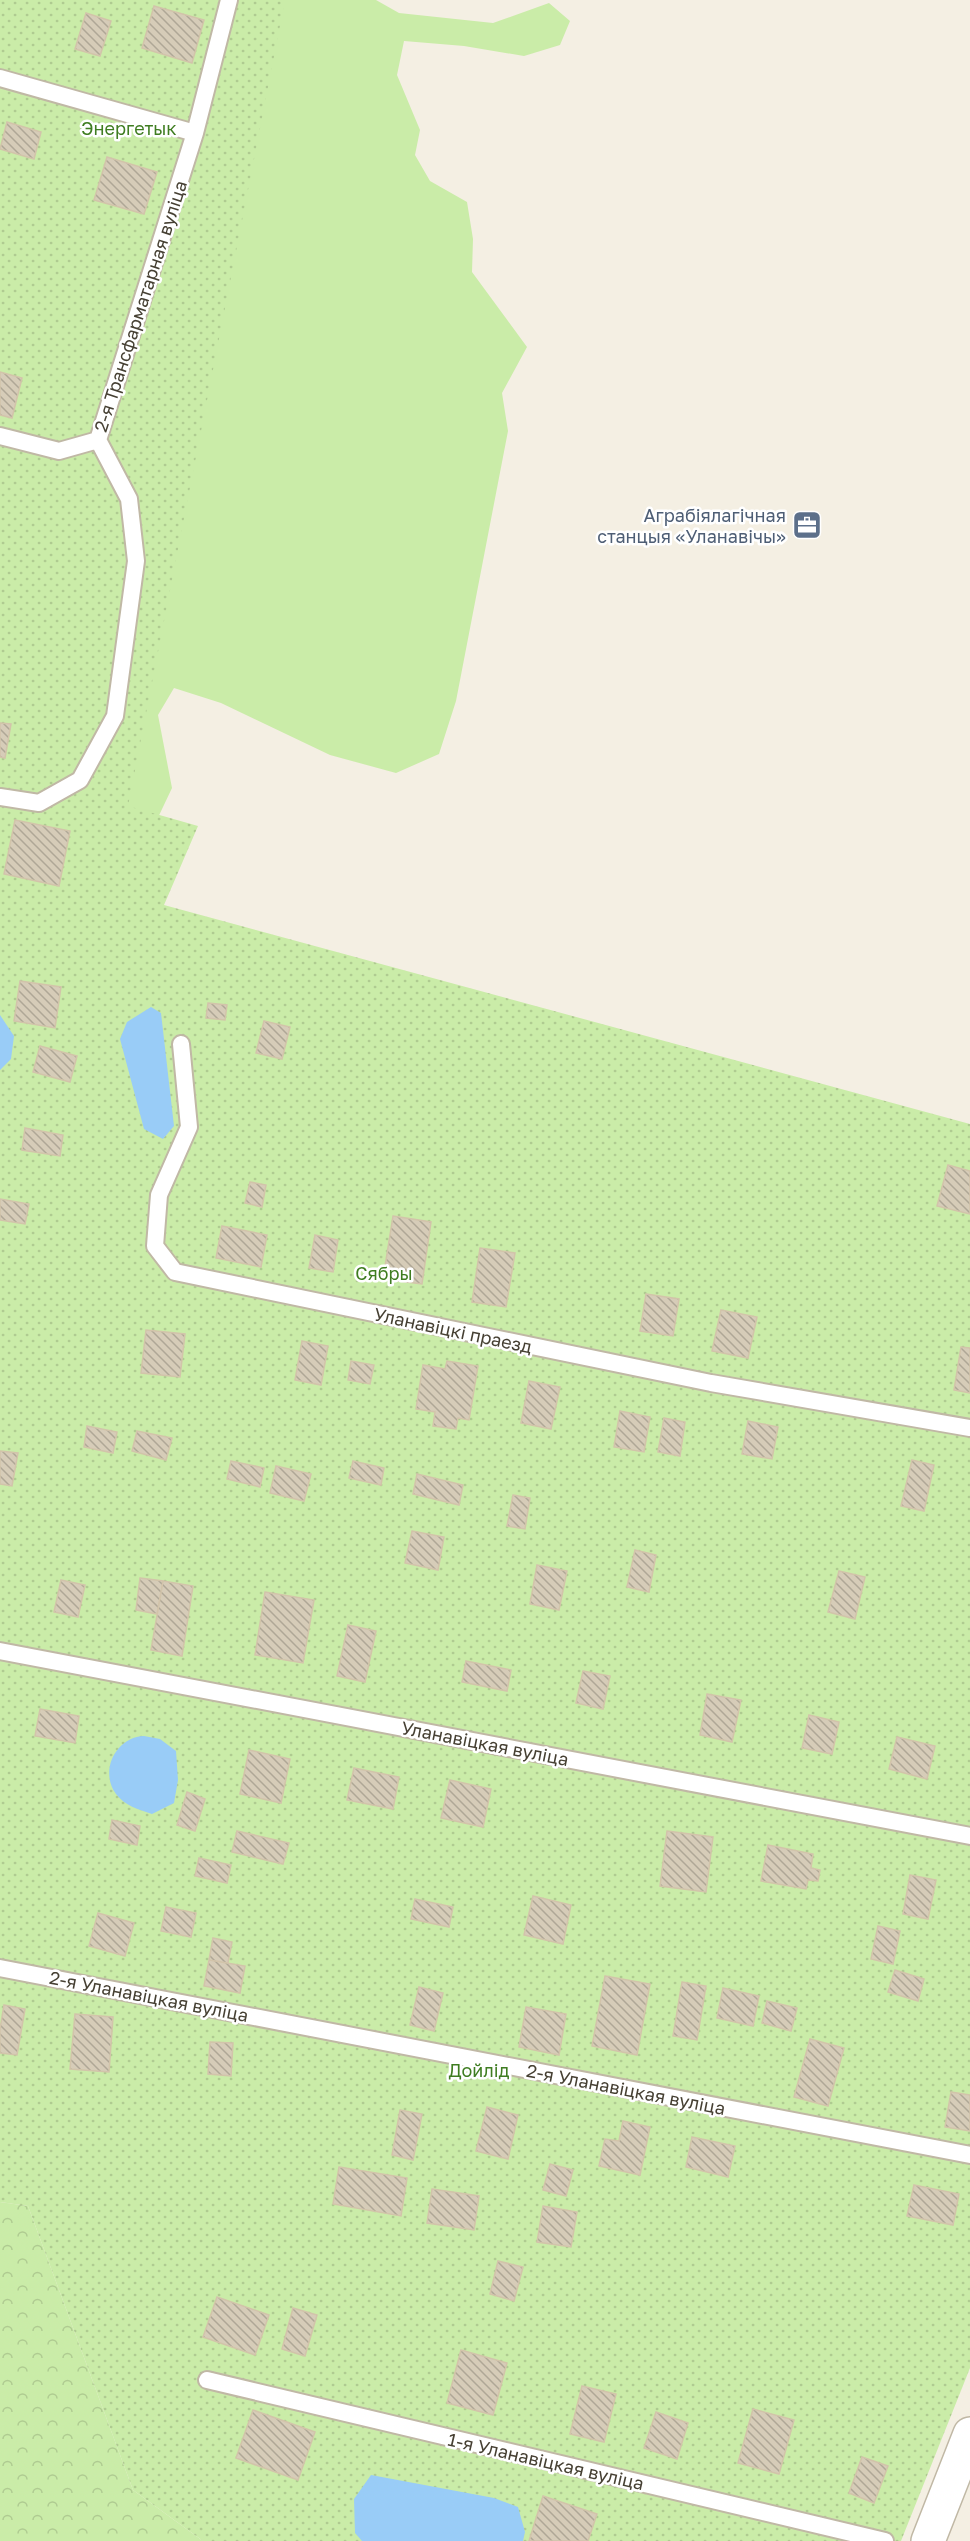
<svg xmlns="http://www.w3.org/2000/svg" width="970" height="2541" font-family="'Golos Text',sans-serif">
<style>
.green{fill:#caeca8}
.forest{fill:url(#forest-crowns)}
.garden{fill:url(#garden-dots)}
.water{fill:#99ccf7}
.building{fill:url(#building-back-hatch);stroke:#d2c4aa;stroke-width:1.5}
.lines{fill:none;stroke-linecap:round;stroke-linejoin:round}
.service-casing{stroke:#c0b8a5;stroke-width:20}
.tertiary-casing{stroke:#c0b8a5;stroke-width:36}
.service{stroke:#fff;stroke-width:16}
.tertiary{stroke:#fff;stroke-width:33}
.labels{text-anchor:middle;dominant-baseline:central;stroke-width:5;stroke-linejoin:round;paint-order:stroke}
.park-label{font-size:18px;fill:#3f7d21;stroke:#fff}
.street-label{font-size:18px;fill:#464033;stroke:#fff}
.service-label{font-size:18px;fill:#4e5e75;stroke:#fff;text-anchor:end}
</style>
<defs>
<pattern id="forest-crowns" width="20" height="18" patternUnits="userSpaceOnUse" patternTransform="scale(1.5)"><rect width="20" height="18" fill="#caeca8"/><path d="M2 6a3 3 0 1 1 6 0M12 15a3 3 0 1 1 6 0" fill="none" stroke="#afcb91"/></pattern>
<pattern id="garden-dots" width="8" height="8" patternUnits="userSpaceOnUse" patternTransform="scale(1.5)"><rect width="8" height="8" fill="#caeca8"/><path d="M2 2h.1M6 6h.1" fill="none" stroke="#afcb91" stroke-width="1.8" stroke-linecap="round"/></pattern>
<pattern id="building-back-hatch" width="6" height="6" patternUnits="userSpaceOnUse" patternTransform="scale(1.5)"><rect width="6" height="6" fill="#d6ccb8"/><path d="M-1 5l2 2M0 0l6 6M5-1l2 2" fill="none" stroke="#afa796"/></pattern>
</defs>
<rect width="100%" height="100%" fill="#f4efe3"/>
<path class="green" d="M259,0H376L399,13L493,23L549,3L570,21L560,45L524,56L464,46L404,41L397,75L420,130L415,155L430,181L467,202L473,239L472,272L527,347L502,393L508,431L456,701L439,754L396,773L330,755L221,703L174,688L158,715L172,788L154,826L124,841L122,721Z"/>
<path class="forest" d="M0,2202L28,2206L133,2490L203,2541H0Z"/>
<path class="garden" d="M0,0H285L128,806L198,826L164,905L970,1124V2368L901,2541H203L133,2490L28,2206L0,2202Z"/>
<path class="water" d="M151,1007L161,1013L174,1126L163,1139L144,1129L120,1039L127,1022Z
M0,1015L14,1036L11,1059L0,1070Z
M144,1736L160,1739L176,1751L178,1780L174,1803L152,1814C138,1809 125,1806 116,1794C99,1771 116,1737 144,1736Z
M371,2475L494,2498L518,2507L525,2532L523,2541H362L355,2533L354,2499Z"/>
<path class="building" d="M154,6L204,20L192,63L142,48Z
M86,13L111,21L100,56L75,49Z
M7,122L41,132L34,159L0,149Z
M107,157L157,172L144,214L94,200Z
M0,372L22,378L12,418L0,415Z
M0,723L11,724L5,758L0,757Z
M15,820L70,831L59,886L4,874Z
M20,981L61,987L55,1028L14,1021Z
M208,1003L227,1005L225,1020L206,1018Z
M264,1021L290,1027L282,1059L256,1053Z
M40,1046L77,1056L70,1082L33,1072Z
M25,1128L63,1135L60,1156L22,1150Z
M948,1165L970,1171V1214L937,1206Z
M250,1182L266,1185L262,1207L245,1203Z
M0,1199L29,1204L25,1224L0,1220Z
M393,1216L431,1222L422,1284L383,1279Z
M222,1226L267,1235L261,1267L216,1258Z
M315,1235L338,1240L333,1272L309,1268Z
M480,1248L515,1253L506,1307L472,1302Z
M646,1294L679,1299L673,1336L640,1331Z
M721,1310L757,1317L748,1358L712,1351Z
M146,1330L185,1334L180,1377L141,1373Z
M302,1341L328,1346L321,1385L295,1380Z
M961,1347L970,1348V1393L954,1390Z
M351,1361L374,1365L370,1384L348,1380Z
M447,1361L478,1366L469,1420L458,1418L456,1429L433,1426L435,1412L416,1409L423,1365L445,1369Z
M529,1381L560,1387L551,1429L521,1423Z
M620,1411L650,1417L644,1452L614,1447Z
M664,1418L685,1422L680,1456L658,1452Z
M748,1421L778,1427L772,1459L742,1454Z
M87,1426L117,1432L113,1453L84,1447Z
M137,1431L172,1438L166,1460L132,1451Z
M0,1451L18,1453L12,1486L0,1484Z
M912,1460L934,1465L924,1511L901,1506Z
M231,1461L264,1468L260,1487L227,1479Z
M353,1461L384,1468L381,1485L349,1478Z
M276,1466L311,1474L304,1501L270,1493Z
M417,1474L463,1485L459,1505L413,1494Z
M513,1495L530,1498L525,1529L507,1526Z
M412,1531L444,1537L438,1570L405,1563Z
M635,1550L656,1555L649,1592L627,1587Z
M537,1565L567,1571L559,1610L530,1604Z
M839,1571L865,1577L855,1619L828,1612Z
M140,1578L163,1581L157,1614L136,1610Z
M61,1580L85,1585L78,1617L54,1612Z
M163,1581L193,1586L182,1656L151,1650Z
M265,1592L314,1600L303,1663L255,1655Z
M348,1625L376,1631L365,1682L337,1676Z
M466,1661L511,1670L507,1691L462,1682Z
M583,1671L610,1676L603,1709L576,1703Z
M707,1694L741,1700L732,1742L700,1735Z
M40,1709L79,1716L75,1743L35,1736Z
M809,1715L839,1722L832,1754L802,1748Z
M897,1737L935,1746L927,1779L889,1769Z
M249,1750L290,1759L281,1803L240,1794Z
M354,1768L399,1777L393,1809L347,1800Z
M450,1780L491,1789L483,1827L441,1818Z
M187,1792L205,1799L195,1831L177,1825Z
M112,1820L140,1826L137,1845L109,1839Z
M237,1831L289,1843L283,1864L232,1852Z
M667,1831L713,1837L706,1892L660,1886Z
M768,1845L813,1854L811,1868L820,1870L818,1881L808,1880L806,1889L761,1881Z
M199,1858L231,1865L227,1883L195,1876Z
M910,1875L936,1880L928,1919L903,1914Z
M533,1896L571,1905L563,1944L524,1935Z
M415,1899L453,1907L449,1927L411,1919Z
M166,1907L196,1913L191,1937L161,1931Z
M98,1913L134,1923L125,1956L89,1946Z
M878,1926L900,1931L893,1964L871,1959Z
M213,1938L232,1942L228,1963L209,1960Z
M209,1960L245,1966L240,1993L204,1986Z
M895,1970L924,1979L918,2001L888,1992Z
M605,1976L650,1984L637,2055L592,2046Z
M682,1982L706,1986L697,2040L673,2036Z
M419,1987L443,1993L434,2031L410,2025Z
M723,1988L759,1996L753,2026L717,2018Z
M767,2001L797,2008L791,2031L762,2023Z
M4,2005L25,2009L17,2055L0,2053V2029Z
M526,2007L566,2014L559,2055L519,2047Z
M75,2014L113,2017L109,2072L70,2069Z
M810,2039L844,2048L828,2106L794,2097Z
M210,2042L233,2043L231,2076L208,2074Z
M951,2092L970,2095V2131L945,2127Z
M487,2107L518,2115L508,2159L476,2151Z
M400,2110L422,2114L413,2160L392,2155Z
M623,2121L650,2127L640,2175L599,2166L605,2139L619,2141Z
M692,2137L735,2146L728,2177L686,2167Z
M550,2164L573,2170L566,2196L543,2190Z
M339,2167L407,2178L401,2216L333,2204Z
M914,2185L959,2194L953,2225L907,2216Z
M432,2189L479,2196L474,2230L427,2223Z
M543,2206L577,2212L571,2247L537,2242Z
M498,2261L523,2267L514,2301L490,2294Z
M217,2297L269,2315L255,2355L203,2337Z
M293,2308L317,2315L305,2356L282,2349Z
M461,2350L507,2363L493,2415L447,2403Z
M582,2386L616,2394L604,2442L570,2434Z
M753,2409L794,2420L779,2474L738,2463Z
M253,2410L315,2432L298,2480L236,2458Z
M656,2412L688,2423L677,2459L644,2448Z
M862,2457L888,2466L874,2503L849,2493Z
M543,2496L597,2514L588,2541H529Z"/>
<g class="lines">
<g class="service-casing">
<path id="service" d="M0,78L195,133
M0,436L59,451L98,440
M0,797L39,803L80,780L115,716L136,561L129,499L98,440L195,133L229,0
M181,1044L189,1127L159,1195L155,1246L175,1272L711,1383L970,1428
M0,1651L970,1836
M0,1968L970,2155
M207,2380L885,2541"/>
</g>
<g class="tertiary-casing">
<path id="tertiary" d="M928,2541L970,2434"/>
</g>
<use href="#service" class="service"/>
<use href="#tertiary" class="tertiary"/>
</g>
<defs>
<g id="office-square" transform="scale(1.5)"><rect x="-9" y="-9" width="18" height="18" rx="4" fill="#5c6f8a" stroke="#fff"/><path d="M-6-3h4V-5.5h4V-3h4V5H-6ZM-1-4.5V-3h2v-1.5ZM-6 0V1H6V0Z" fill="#fff"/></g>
</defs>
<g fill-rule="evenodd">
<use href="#office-square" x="807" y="525"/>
</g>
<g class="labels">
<g class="park-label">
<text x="129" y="128">Энергетык</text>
<text x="384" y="1273">Сябры</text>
<text x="479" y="2070">Дойлід</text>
</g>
<g class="street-label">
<text transform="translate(140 306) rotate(-72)">2-я Трансфарматарная вуліца</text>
<text transform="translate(453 1330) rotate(12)">Уланавіцкі праезд</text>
<text transform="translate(485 1743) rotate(11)">Уланавіцкая вуліца</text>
<text transform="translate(149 1996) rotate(11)">2-я Уланавіцкая вуліца</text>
<text transform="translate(626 2089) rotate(11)">2-я Уланавіцкая вуліца</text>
<text transform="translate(546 2461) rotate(13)">1-я Уланавіцкая вуліца</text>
</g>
<g class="service-label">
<text x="786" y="515">Аграбіялагічная<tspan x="786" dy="21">станцыя «Уланавічы»</tspan></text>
</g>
</g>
</svg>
